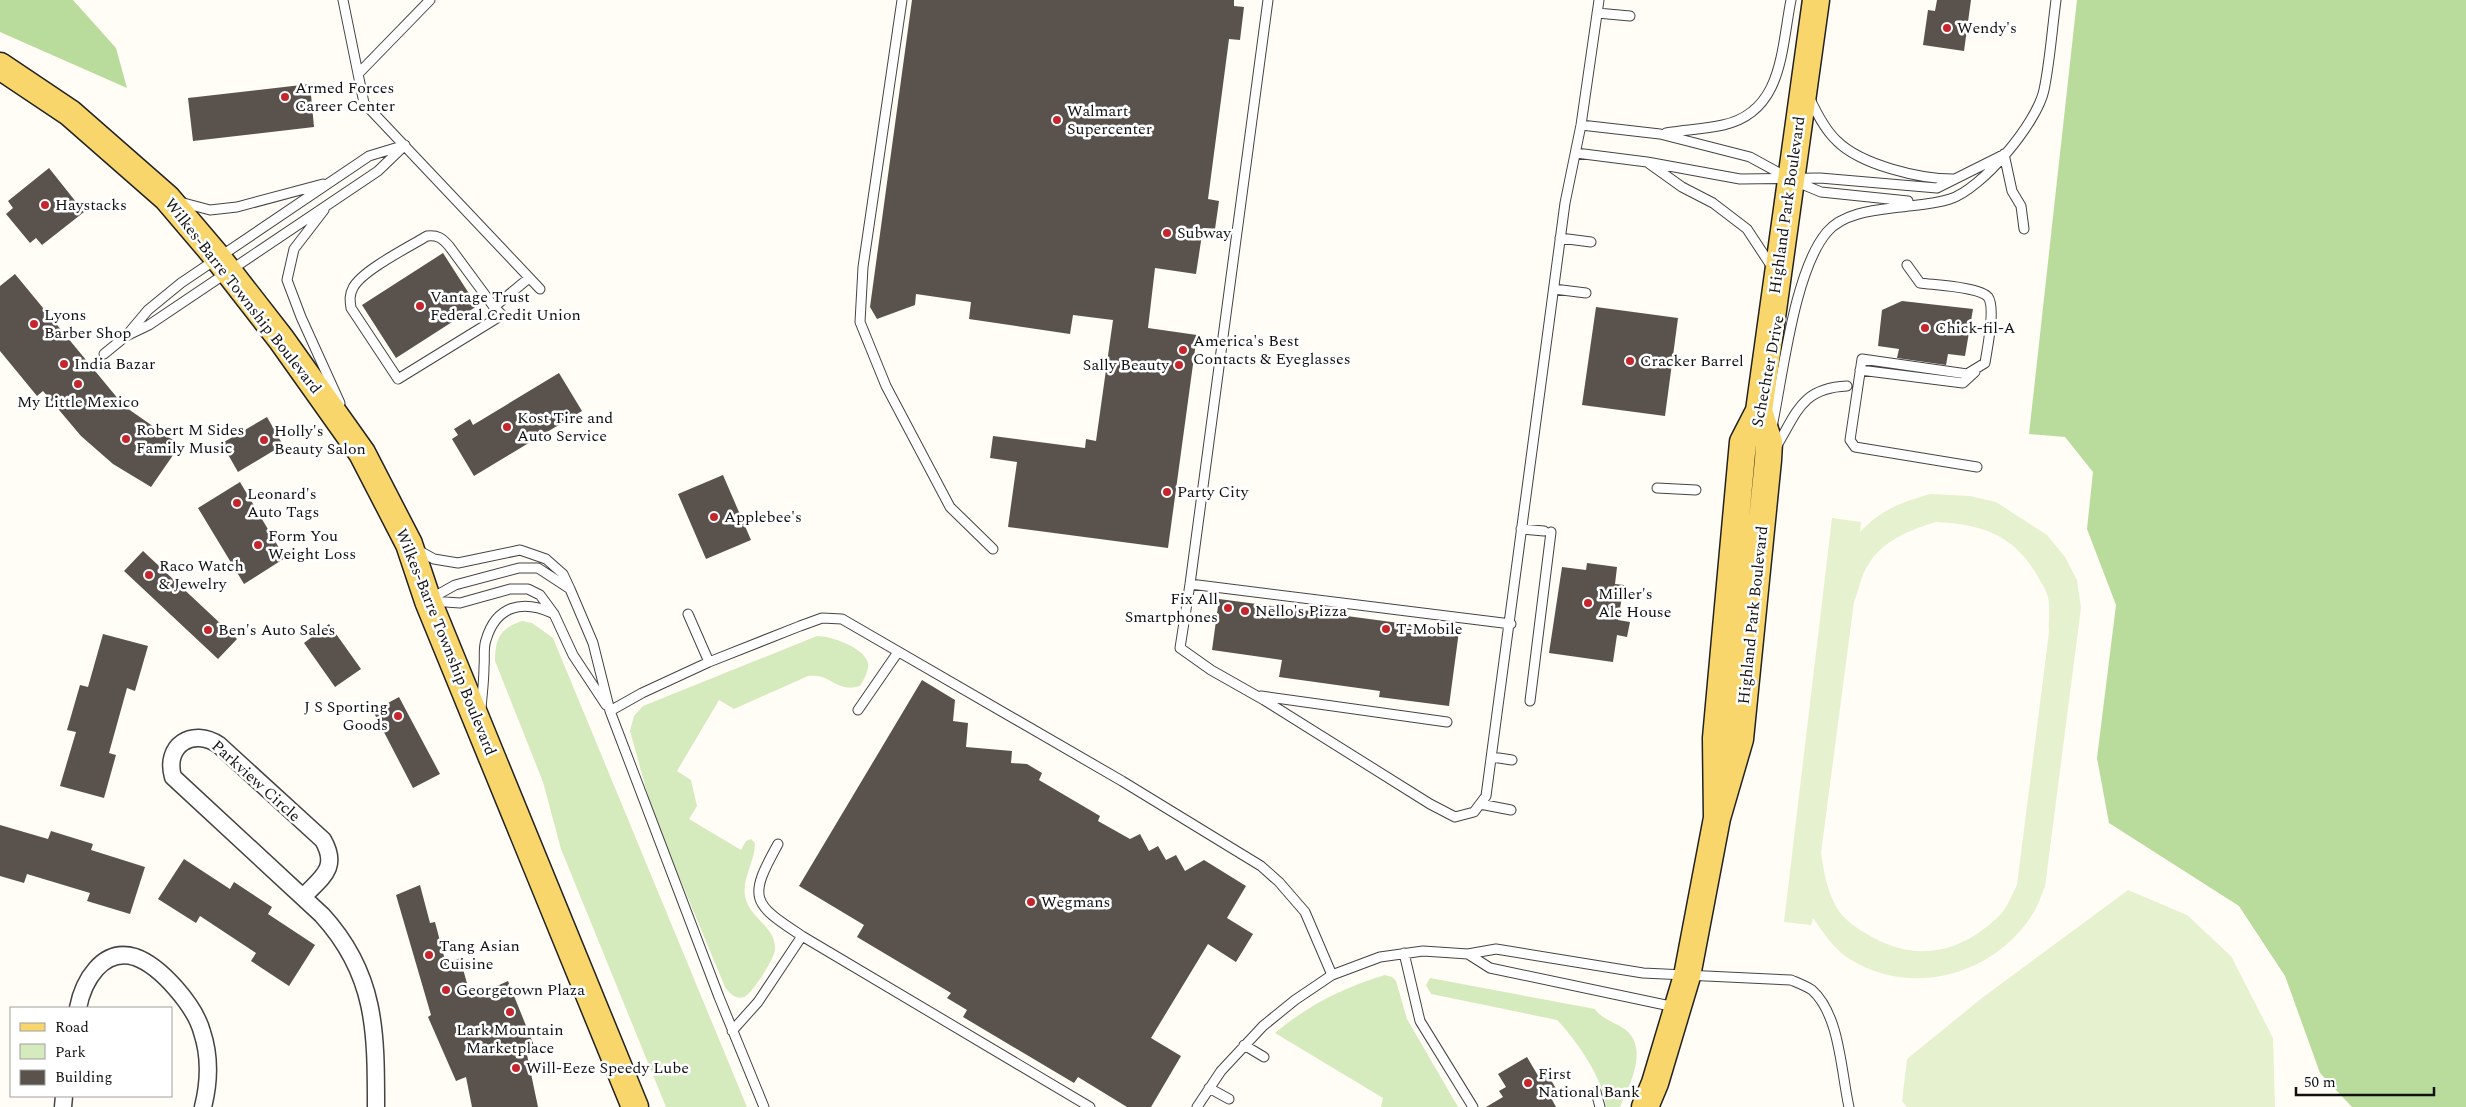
<svg xmlns="http://www.w3.org/2000/svg" width="2466" height="1107" font-family="Spectral,serif">
<style>
.green{fill:#d5ebbd}
.forest{fill:#b9dc9c}
.pitch{fill:#e6f2cf;fill-rule:evenodd}
.building{fill:#5a524d}
.lines{fill:none;stroke-linecap:round;stroke-linejoin:round}
.service-casing{stroke:#444;stroke-width:11}
.minor-casing{stroke:#444;stroke-width:19}
.primary-casing{stroke:#222;stroke-width:29}
.service{stroke:#fff;stroke-width:9}
.minor{stroke:#fff;stroke-width:16}
.primary{stroke:#f9d66b;stroke-width:26}
.poi-dot{fill:#c4262e;stroke:#fff;stroke-width:2}
.labels{text-anchor:middle;dominant-baseline:central;stroke-width:5;stroke-linejoin:round;paint-order:stroke}
.poi-label{font-size:16px;fill:#111;stroke:#fff;text-anchor:start}
.street-label{font-size:16px;fill:#111;stroke:#fff}
</style>
<rect width="100%" height="100%" fill="#fffdf5"/>
<path class="green" d="M522,621L532,623L553,638L747,1107H666L561,849L543,782L495,661C495,639 500,628 522,621Z
M817,636C830,636 864,647 868,663C869,671 864,679 860,686C835,693 832,673 808,676L734,709L719,700L677,771L691,780L697,806L689,819L741,850L746,841L751,839L755,843C755,863 740,880 746,900C752,919 776,928 775,949C775,958 752,994 744,997C736,1000 729,993 725,987L653,814L630,731L634,716L643,706Z
M1385,975L1392,977L1396,981L1407,1019L1458,1107H1381L1383,1098L1275,1033C1308,1005 1345,987 1385,975Z
M1430,978L1595,1009C1600,1017 1612,1022 1620,1026C1652,1044 1630,1083 1620,1107H1606C1603,1078 1577,1041 1557,1020L1431,994L1426,985Z"/>
<path class="forest" d="M0,0H73L116,48L127,88L0,32Z
M2077,0H2466V1107H2352L2320,1073L2285,976L2239,906L2109,823L2097,758L2116,605L2087,529L2093,472L2065,437L2029,434Z"/>
<path class="pitch" d="M1930,494L1970,496L1996,502L2047,535L2065,557L2077,580L2081,608L2045,887C2041,895 2039,904 2034,912C1996,975 1911,999 1848,958C1833,948 1823,932 1813,918L1811,925L1784,922L1832,518L1861,522L1860,532C1882,509 1900,503 1930,494ZM1936,522C1981,524 2015,535 2038,577C2041,582 2045,588 2047,594C2051,605 2048,621 2049,632L2017,885C2012,894 2007,908 2000,915C1962,952 1919,963 1872,937C1858,929 1845,921 1837,908C1827,891 1824,872 1821,853L1854,602C1859,590 1861,575 1868,565C1883,540 1910,530 1936,522Z
M2128,890L2187,915L2231,956L2273,1038L2275,1107H1907L1902,1101L1907,1059L1982,998Z"/>
<path class="building" d="M912,0H1234V6L1244,7L1240,40L1229,39L1208,199L1219,201L1215,229L1203,228L1196,274L1155,268L1148,328L1197,335L1168,548L1008,527L1017,462L990,458L993,436L1085,448L1086,439L1096,441L1113,320L1073,315L1070,334L969,319L971,302L916,294L915,305L877,319L870,307Z
M1937,0H1971L1964,51L1923,45L1928,10L1935,11Z
M310,84L314,127L193,141L188,98Z
M49,168L84,212L42,245L36,238L30,243L6,214L13,208L8,201Z
M443,253L477,306L396,358L362,305Z
M15,274L124,406L180,445L151,487L113,464L81,436L43,391L37,396L0,351V286Z
M1902,301L1973,309L1965,356L1948,354L1946,365L1897,358L1899,349L1878,346L1882,310Z
M1596,307L1678,318L1665,416L1582,405Z
M559,373L582,411L474,476L452,439L458,435L454,429L470,419L473,425Z
M267,417L283,445L238,472L226,451L229,450L224,442Z
M723,475L751,540L706,559L678,494Z
M240,482L285,558L244,584L198,508Z
M143,551L237,639L218,659L124,571Z
M1587,563L1617,567L1615,584L1624,585L1618,620L1630,622L1627,637L1617,635L1613,662L1549,653L1562,567L1586,570Z
M1219,599L1459,631L1449,706L1379,697L1380,691L1279,677L1282,660L1212,650Z
M329,624L361,669L335,687L304,643Z
M103,634L148,646L135,691L127,688L109,753L116,755L104,798L60,786L76,732L67,730L80,685L88,687Z
M922,680L955,700L953,721L968,723L966,747L1012,751L1011,763L1027,764L1042,773L1039,780L1100,816L1098,821L1130,839L1140,834L1149,851L1158,846L1166,860L1176,855L1185,871L1204,860L1246,886L1227,918L1253,934L1236,962L1208,944L1151,1038L1181,1056L1151,1107H1127L1078,1077L1074,1083L963,1017L967,1010L947,998L951,993L857,937L864,925L799,886Z
M399,697L440,774L413,788L373,711Z
M0,825L48,839L51,831L93,844L91,850L145,867L130,914L87,901L90,893L27,874L24,883L0,876Z
M184,859L230,889L234,882L272,907L268,914L315,945L289,986L251,961L256,953L200,916L196,923L158,899Z
M420,885L430,923L435,922L446,964L460,958L471,998L508,981L535,1048L526,1050L538,1107H472L466,1077L456,1081L428,1017L431,1015L396,895Z
M1527,1057L1540,1079L1548,1075L1558,1092L1550,1096L1556,1107H1486L1503,1097L1499,1091L1506,1087L1498,1074Z"/>
<g class="lines">
<g class="service-casing">
<path id="service" d="M343,0L364,103L540,289
M902,0L863,267L860,322L886,386L950,507L993,549
M1268,0L1190,584L1180,648L1211,670L1264,700L1430,804L1455,817L1474,812L1486,796L1565,203L1581,125L1599,0
M1597,13L1630,16
M358,74L430,0
M1810,99C1817,114 1825,130 1837,141C1861,165 1920,179 1953,179
M1581,125L1660,134L1750,157L1792,180L1821,192L1908,201
M1666,133C1685,130 1704,129 1723,125C1783,112 1781,50 1791,0
M1576,153L1647,162L1682,187L1713,203L1747,229L1772,267
M2004,154L2012,191L2021,206L2024,229
M1647,162L1740,179L1820,178L1937,188L2001,156
M180,202L210,210L237,207L323,184
M324,210L294,249L287,280L301,317L340,403
M1560,238L1591,242
M1907,265L1920,283C1934,285 1980,287 1988,297C1996,308 1987,349 1985,363L1967,374L1862,359L1850,440L1855,447L1977,467
M1554,289L1586,293
M494,307L449,246C442,238 438,235 427,236C409,247 361,271 353,288C349,295 350,301 351,308L398,379L502,315L494,307L529,278
M127,335L148,310L181,283L369,156L402,146
M104,354L126,336L149,325L378,171L405,145
M1860,370L1963,383L1975,372
M1772,427C1783,375 1794,271 1827,232C1844,212 1877,210 1901,207C1917,205 1935,204 1950,199C1982,189 2037,123 2044,90C2050,61 2052,30 2056,0
M1776,447C1797,413 1801,388 1847,386
M1657,488L1696,490
M1521,529L1544,531
M416,549L434,559L458,563L520,550L546,559L563,574L570,589
M1190,584L1511,624
M430,599L455,585L519,568H538L570,589L593,643L610,711L719,997L764,1107
M431,601L460,603L510,589H528L540,595L554,614L573,655L606,705
M688,614L709,662
M1261,696L1447,722
M1530,701L1551,532
M481,709C482,695 484,681 484,667C485,658 483,648 486,640C496,606 522,599 552,613
M858,710L898,652
M610,711L642,693L709,662L800,626L822,618L842,619L1122,781L1261,866L1279,882L1305,912L1332,975
M1492,757L1512,760
M1480,804L1511,810
M778,844C748,898 751,903 802,936
M1404,953L1420,1021L1473,1107
M1468,954L1490,968L1675,1007
M732,1031L758,1002L802,936L1090,1107
M1244,1045L1264,1057
M1209,1088L1229,1099
M1596,1092L1600,1107
M1197,1107L1221,1071L1263,1026L1295,1000L1332,975L1380,957L1423,951L1468,954L1496,949L1643,973L1791,980C1798,983 1806,986 1812,990C1840,1015 1841,1072 1849,1107"/>
</g>
<g class="minor-casing">
<path id="minor" d="M303,897C322,877 339,868 323,840L219,745C192,727 164,746 173,777L322,915C376,974 376,1031 376,1107
M78,1008C83,982 102,947 135,957C161,966 195,1006 202,1032C210,1056 209,1083 203,1107
M63,1107L64,1096"/>
</g>
<g class="primary-casing">
<path id="primary" d="M0,66L70,113L167,198L218,258L281,339L362,453L409,544L428,601L635,1107
M1717,818L1716,738L1743,442L1759,411L1816,0
M1645,1107L1655,1083L1687,976L1717,818L1740,739L1768,460L1769,442L1759,411"/>
</g>
<use href="#service" class="service"/>
<use href="#minor" class="minor"/>
<use href="#primary" class="primary"/>
</g>
<g class="poi-dot">
<circle cx="1947" cy="28" r="5"/>
<circle cx="285" cy="97" r="5"/>
<circle cx="1057" cy="120" r="5"/>
<circle cx="45" cy="205" r="5"/>
<circle cx="1167" cy="233" r="5"/>
<circle cx="420" cy="306" r="5"/>
<circle cx="34" cy="324" r="5"/>
<circle cx="1925" cy="328" r="5"/>
<circle cx="1183" cy="350" r="5"/>
<circle cx="1630" cy="361" r="5"/>
<circle cx="64" cy="364" r="5"/>
<circle cx="1179" cy="365" r="5"/>
<circle cx="78" cy="384" r="5"/>
<circle cx="507" cy="427" r="5"/>
<circle cx="126" cy="439" r="5"/>
<circle cx="264" cy="440" r="5"/>
<circle cx="1167" cy="492" r="5"/>
<circle cx="237" cy="503" r="5"/>
<circle cx="714" cy="517" r="5"/>
<circle cx="258" cy="545" r="5"/>
<circle cx="149" cy="575" r="5"/>
<circle cx="1588" cy="603" r="5"/>
<circle cx="1228" cy="608" r="5"/>
<circle cx="1245" cy="611" r="5"/>
<circle cx="1386" cy="629" r="5"/>
<circle cx="208" cy="630" r="5"/>
<circle cx="398" cy="716" r="5"/>
<circle cx="1031" cy="902" r="5"/>
<circle cx="429" cy="955" r="5"/>
<circle cx="446" cy="990" r="5"/>
<circle cx="510" cy="1012" r="5"/>
<circle cx="516" cy="1068" r="5"/>
<circle cx="1528" cy="1083" r="5"/>
</g>
<g class="labels">
<g class="poi-label">
<text x="1957" y="28">Wendy's</text>
<text x="295" y="88">Armed Forces<tspan x="295" dy="18">Career Center</tspan></text>
<text x="1067" y="111">Walmart<tspan x="1067" dy="18">Supercenter</tspan></text>
<text x="55" y="205">Haystacks</text>
<text x="1177" y="233">Subway</text>
<text x="430" y="297">Vantage Trust<tspan x="430" dy="18">Federal Credit Union</tspan></text>
<text x="44" y="315">Lyons<tspan x="44" dy="18">Barber Shop</tspan></text>
<text x="1935" y="328">Chick-fil-A</text>
<text x="1193" y="341">America's Best<tspan x="1193" dy="18">Contacts &amp; Eyeglasses</tspan></text>
<text x="1640" y="361">Cracker Barrel</text>
<text x="74" y="364">India Bazar</text>
<text x="1169" y="365" text-anchor="end">Sally Beauty</text>
<text x="78" y="402" text-anchor="middle">My Little Mexico</text>
<text x="517" y="418">Kost Tire and<tspan x="517" dy="18">Auto Service</tspan></text>
<text x="136" y="430">Robert M Sides<tspan x="136" dy="18">Family Music</tspan></text>
<text x="274" y="431">Holly's<tspan x="274" dy="18">Beauty Salon</tspan></text>
<text x="1177" y="492">Party City</text>
<text x="247" y="494">Leonard's<tspan x="247" dy="18">Auto Tags</tspan></text>
<text x="724" y="517">Applebee's</text>
<text x="268" y="536">Form You<tspan x="268" dy="18">Weight Loss</tspan></text>
<text x="159" y="566">Raco Watch<tspan x="159" dy="18">&amp; Jewelry</tspan></text>
<text x="1598" y="594">Miller's<tspan x="1598" dy="18">Ale House</tspan></text>
<text x="1218" y="599" text-anchor="end">Fix All<tspan x="1218" dy="18">Smartphones</tspan></text>
<text x="1255" y="611">Nello's Pizza</text>
<text x="1396" y="629">T-Mobile</text>
<text x="218" y="630">Ben's Auto Sales</text>
<text x="388" y="707" text-anchor="end">J S Sporting<tspan x="388" dy="18">Goods</tspan></text>
<text x="1041" y="902">Wegmans</text>
<text x="439" y="946">Tang Asian<tspan x="439" dy="18">Cuisine</tspan></text>
<text x="456" y="990">Georgetown Plaza</text>
<text x="510" y="1030" text-anchor="middle">Lark Mountain<tspan x="510" dy="18">Marketplace</tspan></text>
<text x="526" y="1068">Will-Eeze Speedy Lube</text>
<text x="1538" y="1074">First<tspan x="1538" dy="18">National Bank</tspan></text>
</g>
<g class="street-label">
<text transform="translate(1787 205) rotate(-82)">Highland Park Boulevard</text>
<text transform="translate(243 296) rotate(52)">Wilkes-Barre Township Boulevard</text>
<text transform="translate(1768 371) rotate(-79)">Schechter Drive</text>
<text transform="translate(1753 615) rotate(-84)">Highland Park Boulevard</text>
<text transform="translate(446 642) rotate(68)">Wilkes-Barre Township Boulevard</text>
<text transform="translate(256 781) rotate(42)">Parkview Circle</text>
</g>
</g>
<rect x="10" y="1007" width="162" height="90" fill="#ffffff" stroke="#a0a0a0"/>
<rect x="20" y="1023" width="25" height="8" fill="#f9d66b" stroke="#a0a0a0"/>
<text x="55" y="1032" font-size="15" fill="#111111">Road</text>
<rect x="20" y="1044" width="25" height="15" fill="#d5ebbd" stroke="#a0a0a0"/>
<text x="55" y="1057" font-size="15" fill="#111111">Park</text>
<rect x="20" y="1070" width="25" height="15" fill="#5a524d" stroke="#a0a0a0"/>
<text x="55" y="1082" font-size="15" fill="#111111">Building</text>
<path d="M2296 1087v8h138v-8" fill="none" stroke="#111111" stroke-width="2.5"/>
<text x="2304" y="1087" font-size="15" fill="#111111" stroke="#ffffff" stroke-width="4" paint-order="stroke">50 m</text>
</svg>
